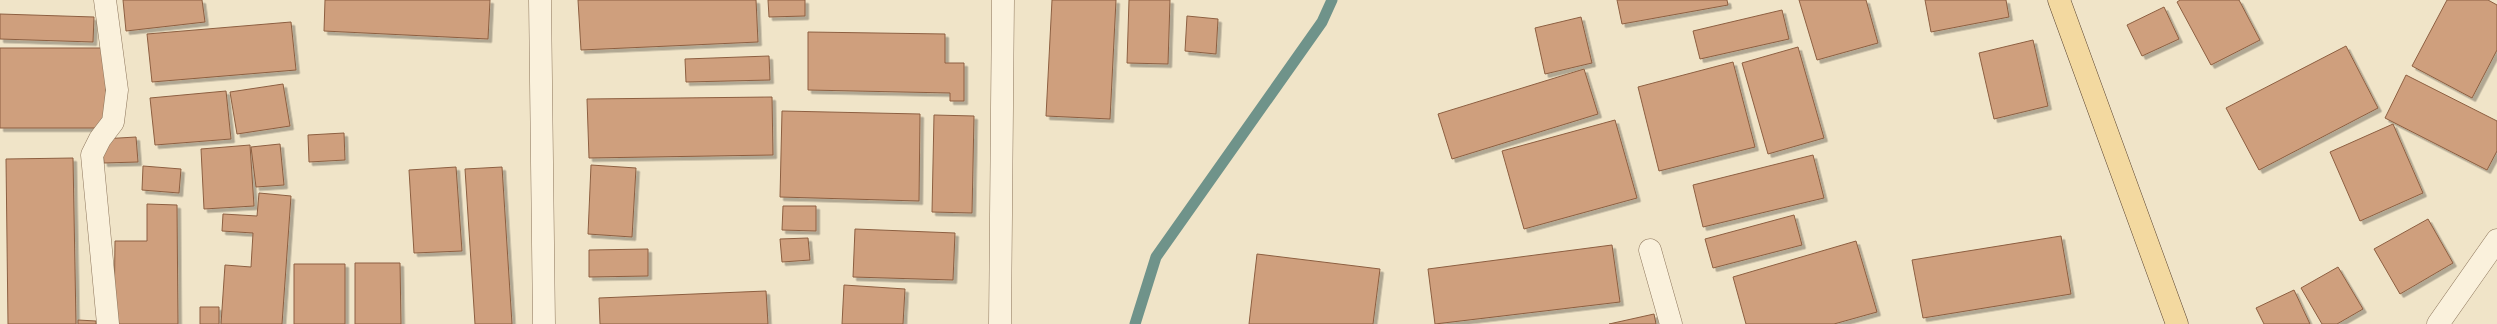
<svg xmlns="http://www.w3.org/2000/svg" width="2497" height="324" font-family="'Libre Baskerville',serif">
<style>
.lines{fill:none;stroke-linecap:round;stroke-linejoin:round}
.stream{stroke:#6f938a;stroke-width:11}
.building{fill:#cf9f7d;stroke:#8d5f41;filter:url(#shadow)}
.minor-casing{stroke:#8d765c;stroke-width:23}
.major-casing{stroke:#5b4430;stroke-width:23}
.minor{stroke:#faf1dc;stroke-width:22}
.major{stroke:#f3d9a0;stroke-width:22}
</style>
<defs>
<filter id="shadow"><feDropShadow dx="3.5" dy="3.5" stdDeviation="0" flood-color="#0004"/></filter>
</defs>
<rect width="100%" height="100%" fill="#f0e4c8"/>
<g class="lines">
<path class="stream" d="M1135,324L1156,257L1322,22L1332,0"/>
</g>
<path class="building" d="M123,0H202L205,22L126,31Z
M325,0H490L488,39L324,31Z
M578,0H756L758,42L581,50Z
M768,0H805V16L769,17Z
M1052,0H1116L1110,119L1046,116Z
M1129,0H1170L1168,64L1127,63Z
M1617,0H1727L1728,5L1622,24Z
M1799,0H1866L1878,43L1817,60Z
M1925,0H2006L2009,17L1931,32Z
M2180,0H2239L2260,40L2211,65L2177,2Z
M2447,0H2488L2497,5V50L2472,98L2412,66Z
M2164,7L2179,39L2142,56L2127,25Z
M1782,10L1789,39L1700,59L1693,31Z
M0,14L94,17L93,42L0,39Z
M1187,16L1218,19L1216,54L1185,51Z
M1581,17L1592,63L1545,74L1535,28Z
M291,22L296,70L152,82L147,34Z
M808,32L945,34V63H964V101H950V93L808,90Z
M2033,40L2048,106L1994,119L1979,53Z
M2346,46L2378,108L2259,170L2226,108Z
M1798,47L1824,138L1768,154L1742,63Z
M0,48H105L106,128H0Z
M769,56L770,80L686,82L685,59Z
M1733,62L1755,147L1659,171L1638,87Z
M1584,69L1598,114L1452,159L1438,114Z
M2406,75L2497,121V151L2487,170L2385,118Z
M283,84L290,126L237,134L230,92Z
M226,91L231,139L155,145L150,98Z
M772,97L773,155L589,158L587,99Z
M782,111L920,114L919,201L780,197Z
M934,115L974,116L972,213L932,212Z
M1615,120L1637,198L1524,229L1502,151Z
M2393,124L2423,193L2360,221L2330,152Z
M344,133L345,160L309,162L308,135Z
M136,137L138,162L104,163L102,139Z
M280,144L284,185L256,187L251,147Z
M250,145L254,206L204,209L201,149Z
M1813,155L1824,198L1703,227L1693,185Z
M73,158L76,324H8L6,159Z
M591,165L636,168L632,237L588,234Z
M143,166L181,169L179,193L142,190Z
M456,167L462,251L414,253L409,170Z
M502,167L512,324H475L465,169Z
M259,193L291,196L282,324H221L225,265L251,267L253,233L222,231L223,214L257,216Z
M147,204L177,205L178,324H114L115,241H147Z
M783,206H816V231L782,230Z
M1794,215L1802,245L1713,268L1705,239Z
M2428,219L2453,263L2400,294L2374,249Z
M855,229L955,233L953,280L853,277Z
M2061,236L2071,294L1923,318L1912,260Z
M808,238L810,260L782,262L780,239Z
M1856,241L1877,312L1834,324H1746L1733,277Z
M1612,245L1620,302L1435,324L1428,269Z
M648,249V276L589,277V250Z
M1257,254L1380,269L1373,324H1249Z
M355,263H400L401,324H355Z
M294,264H345V324H294Z
M2338,267L2363,309L2337,324H2322L2301,288Z
M844,285L905,289L903,324H842Z
M2294,290L2310,324H2264L2256,308Z
M766,291L768,324H600L599,298Z
M200,307H219V324H200Z
M1654,314L1656,324H1609Z
M78,320L96,321V324H78Z"/>
<g class="lines">
<g class="minor-casing">
<path id="minor" d="M105,0L117,90L113,122L100,139L92,155L108,324
M540,0L544,324
M1650,250L1671,324
M1000,324L1003,0
M2438,324L2497,240"/>
</g>
<g class="major-casing">
<path id="major" d="M2059,0L2177,324"/>
</g>
<use href="#minor" class="minor"/>
<use href="#major" class="major"/>
</g>
</svg>
